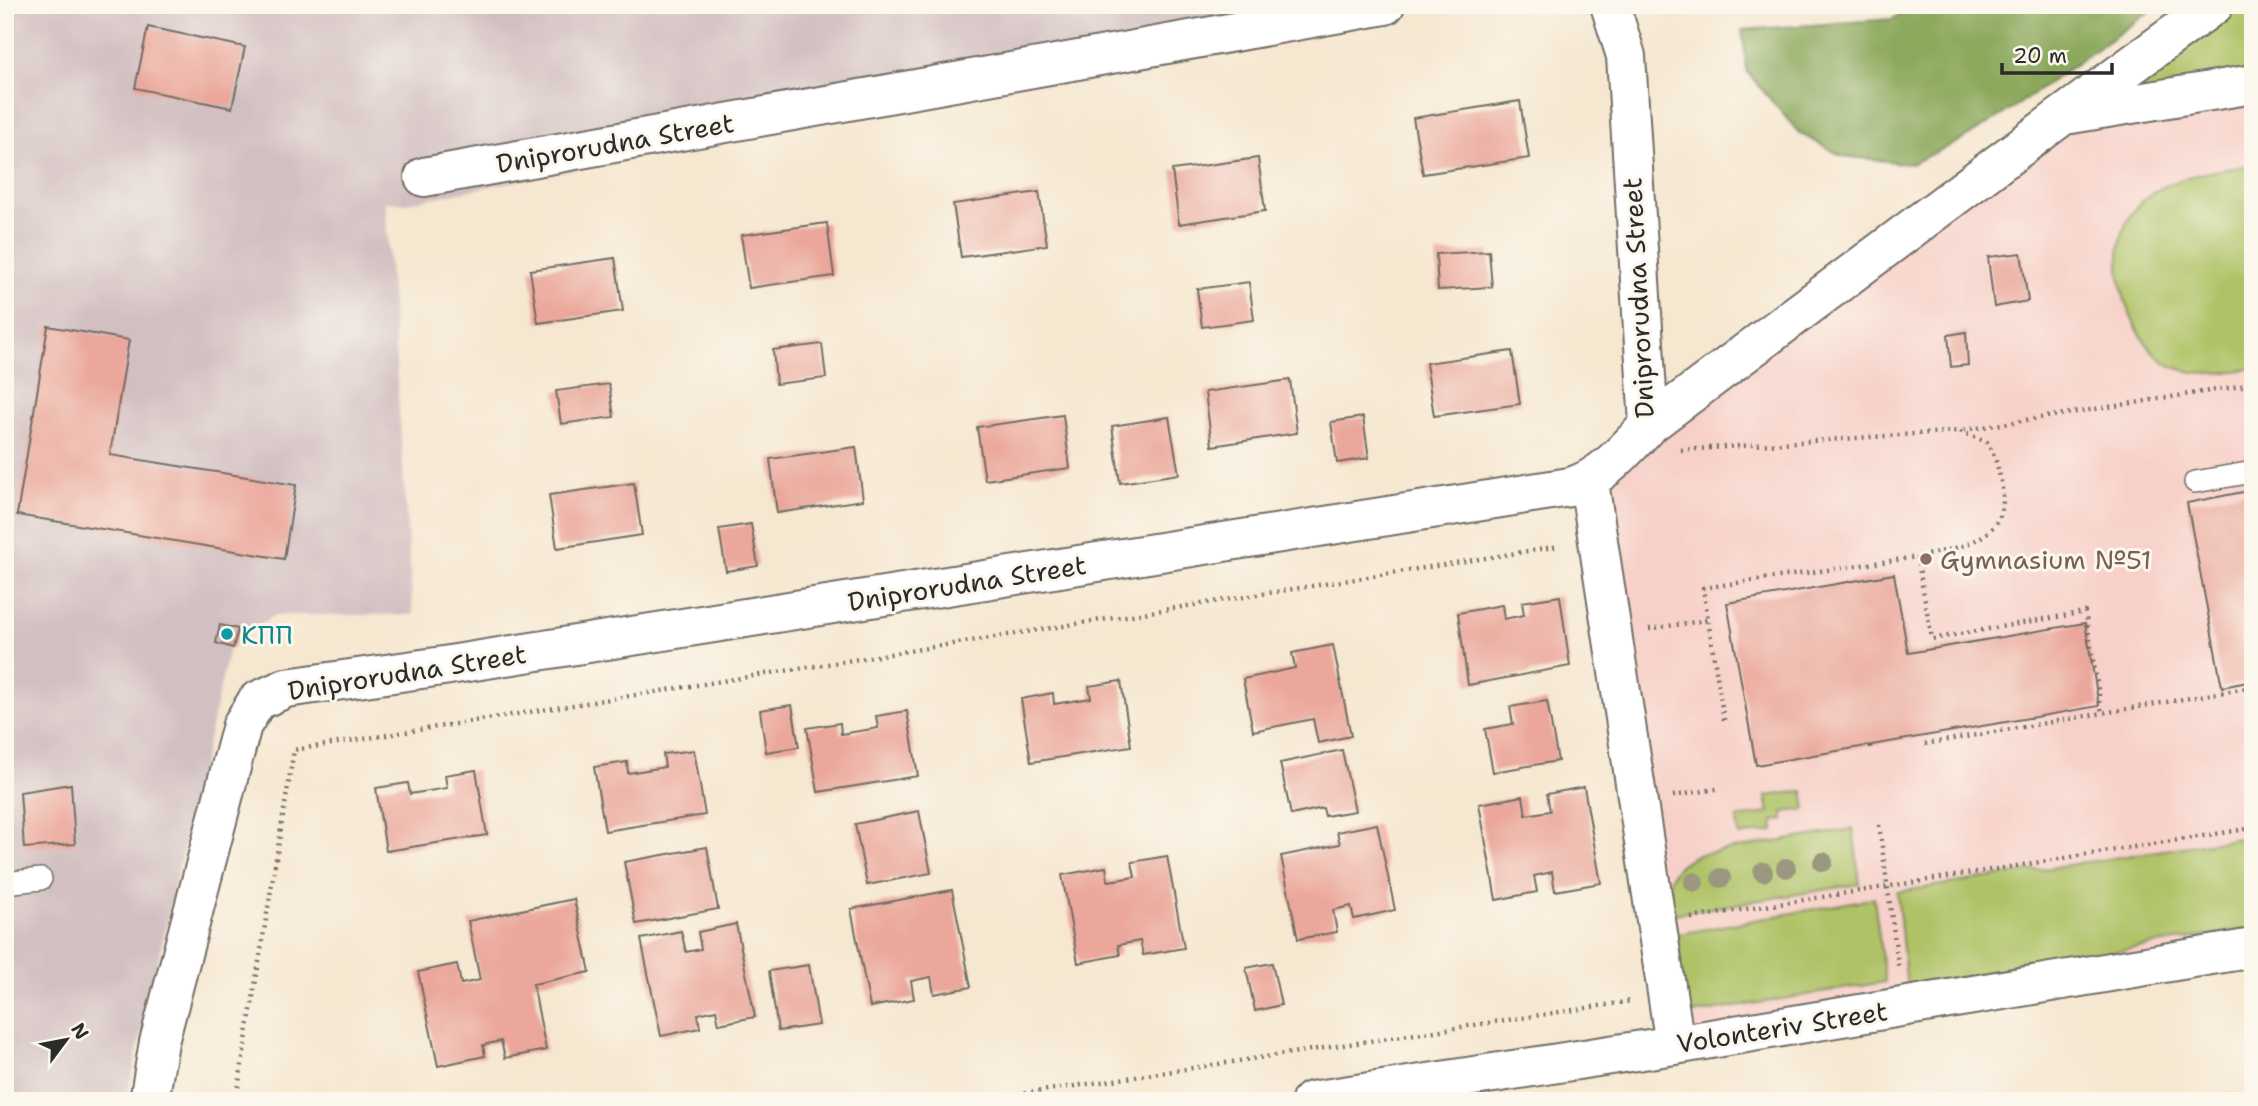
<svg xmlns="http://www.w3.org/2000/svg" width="2258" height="1106" font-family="'Shantell Sans',sans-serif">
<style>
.built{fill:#f7d1c9}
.industrial{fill:#d2bfc1}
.green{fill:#afc266;stroke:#6d7648;stroke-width:2}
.forest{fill:#8ba85b;stroke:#5b6a43;stroke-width:2}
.building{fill:#eba79b}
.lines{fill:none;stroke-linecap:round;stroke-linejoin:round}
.service-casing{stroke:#726d65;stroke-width:24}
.minor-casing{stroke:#726d65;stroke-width:42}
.tertiary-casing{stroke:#726d65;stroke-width:42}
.path{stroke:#726d65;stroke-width:4.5;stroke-dasharray:2 5;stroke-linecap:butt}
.service{stroke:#fff;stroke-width:21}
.minor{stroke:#fff;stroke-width:38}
.tertiary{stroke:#fff;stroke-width:38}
.tree{fill:#9c987f}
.education-dot{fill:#8d6e63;stroke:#fbf7ec;stroke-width:2.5}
.culture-dot{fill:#0f9aa8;stroke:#fbf7ec;stroke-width:2.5}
.labels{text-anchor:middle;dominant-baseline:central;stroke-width:6;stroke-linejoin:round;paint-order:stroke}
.street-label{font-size:26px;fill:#2b2b2b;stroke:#fbf7ec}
.education-label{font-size:26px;fill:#785e54;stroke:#fbf7ec;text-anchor:start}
.culture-label{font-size:26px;fill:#0d838f;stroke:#fbf7ec;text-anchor:start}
</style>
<rect width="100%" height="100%" fill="#fbf7ec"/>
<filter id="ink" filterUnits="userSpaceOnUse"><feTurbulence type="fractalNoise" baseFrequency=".0143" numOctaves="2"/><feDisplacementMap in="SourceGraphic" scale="14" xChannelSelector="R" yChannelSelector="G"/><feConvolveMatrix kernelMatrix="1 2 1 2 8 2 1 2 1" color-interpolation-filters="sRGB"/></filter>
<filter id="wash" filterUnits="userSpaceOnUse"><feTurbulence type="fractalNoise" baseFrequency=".00686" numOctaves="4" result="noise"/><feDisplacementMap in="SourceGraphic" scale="28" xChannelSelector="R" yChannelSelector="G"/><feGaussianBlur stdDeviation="1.57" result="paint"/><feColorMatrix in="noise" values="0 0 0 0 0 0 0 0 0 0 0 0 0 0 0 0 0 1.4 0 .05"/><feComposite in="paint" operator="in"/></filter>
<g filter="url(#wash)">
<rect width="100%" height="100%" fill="#f6e7d0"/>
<path class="built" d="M2253,84V948L1675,1045L1589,482L2062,116Z"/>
<path class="industrial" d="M5,5H1403L406,203L385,202L413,615H275L236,640L233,648H229L126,1101H5Z"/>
<path class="green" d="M2214,5H2253V84L2062,116Z
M2253,165V368C2226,373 2201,377 2174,367C2160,361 2148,347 2140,334C2115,293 2105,226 2151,194C2181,174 2219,170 2253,165Z
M1803,791L1806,809L1783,812L1784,820L1773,821L1774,831L1739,836L1737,818L1769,813L1766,796Z
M1853,829L1860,884L1668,915C1668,883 1664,870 1696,855Z
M2253,836V928L1907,987L1897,892Z
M1874,898L1885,982L1680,1016L1668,936Z"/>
<path class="forest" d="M1920,5H2159L2019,104L1962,140L1911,164L1842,156L1799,133L1747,72L1742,30L1892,19Z"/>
<g id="blocks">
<path class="building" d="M148,27L245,47L232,108L135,88Z
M1520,101L1529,158L1423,174L1413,118Z
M1258,158L1265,211L1179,224L1172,170Z
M1039,192L1047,245L961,257L953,204Z
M827,223L834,276L749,288L741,235Z
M1489,251L1492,287L1438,290L1436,254Z
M2021,253L2028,301L1994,307L1988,257Z
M615,258L623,311L538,323L530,270Z
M1249,282L1254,320L1202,327L1197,289Z
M48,326L129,340L110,455L296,485L284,559L17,515Z
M1966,332L1968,365L1951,367L1948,335Z
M822,344L826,378L776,384L773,350Z
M1512,351L1520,404L1434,416L1426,363Z
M1290,380L1297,433L1212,446L1205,392Z
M609,384L614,417L561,424L556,391Z
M1063,415L1070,468L985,480L977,427Z
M1169,417L1179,474L1120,483L1112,426Z
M1363,417L1369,458L1337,463L1331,422Z
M856,447L863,500L777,513L770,459Z
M634,483L642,535L557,548L549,495Z
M2253,490V681L2222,687L2187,503Z
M751,524L758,566L726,571L719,529Z
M1894,574L1908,653L2085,623L2099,706L1756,765L1727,603Z
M1560,596L1570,666L1468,685L1458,613L1502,605L1504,619L1524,615L1522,602Z
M220,625L238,629L233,648L216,643Z
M1333,645L1351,736L1318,743L1313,719L1253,731L1243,679L1295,668L1292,653Z
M1121,681L1131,746L1031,762L1021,699L1053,693L1054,704L1091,698L1089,686Z
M1547,701L1558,761L1493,772L1485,729L1513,724L1510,707Z
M792,705L799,747L766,752L760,710Z
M907,711L918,776L818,792L807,728L840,723L841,734L878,728L876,716Z
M694,750L705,815L605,831L594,767L627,762L628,773L665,767L663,754Z
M1342,750L1355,811L1325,816L1323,808L1291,815L1280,763Z
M476,770L487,835L386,851L376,788L408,783L410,794L447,788L445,775Z
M71,784L75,844L24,848L20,792Z
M1584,787L1601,883L1555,891L1552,872L1534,876L1537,892L1496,900L1479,804L1523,796L1526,815L1550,811L1547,794Z
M919,811L931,873L867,885L855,824Z
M1377,824L1395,910L1354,919L1351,906L1333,910L1337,932L1298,939L1281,856L1340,844L1337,832Z
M707,847L718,909L636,924L624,862Z
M1167,856L1184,948L1143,955L1140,941L1118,945L1120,955L1078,963L1062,875L1106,867L1108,881L1135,877L1132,862Z
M952,890L971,987L934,994L931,977L911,981L914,999L870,1007L851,909Z
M574,899L590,972L533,984L546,1050L505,1058L501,1041L483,1045L485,1056L438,1066L418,972L457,964L461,984L480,980L468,921Z
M736,924L755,1017L719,1024L716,1010L698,1014L700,1028L661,1036L641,939L681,931L686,952L701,949L698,932Z
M1272,963L1281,1005L1255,1011L1246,968Z
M809,965L819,1025L778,1031L769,971Z
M2235,1093L2236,1101H2200L2199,1098Z"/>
</g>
</g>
<g filter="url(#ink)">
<use href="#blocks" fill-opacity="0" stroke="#726d65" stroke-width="2"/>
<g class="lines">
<g class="service-casing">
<path id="service" d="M2195,482L2253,472
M5,883L41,879"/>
</g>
<g class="minor-casing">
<path id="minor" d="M1610,5L1626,56L1649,425
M2071,114L2253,84
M424,177L1385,5
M1589,482L1675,1045
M149,1101L159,1042L242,725L257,701L286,688L443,666L1570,487C1603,478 1626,449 1649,425L2062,116L2214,5"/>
</g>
<g class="tertiary-casing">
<path id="tertiary" d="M1311,1101L1675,1045L2253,948"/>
</g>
<path class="path" d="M1964,430L2253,384
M1681,450L1959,431L1987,442C1996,457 1999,470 2002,488C2011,541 1956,548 1917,557
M1649,629L1708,620
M1724,720L1703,588L1917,557L1932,639L2085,612L2102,713
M1925,744L2253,687
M1870,746L1871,752
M1673,796L1717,789
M1879,825L1899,970
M1691,918L2253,828
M236,1101L294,750L1560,546
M976,1101L1632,1001"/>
<use href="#service" class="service"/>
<use href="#minor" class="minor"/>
<use href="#tertiary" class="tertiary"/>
</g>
<g class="tree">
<circle cx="1823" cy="862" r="10"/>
<circle cx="1786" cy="868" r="10"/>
<circle cx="1763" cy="872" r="10"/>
<circle cx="1721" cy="878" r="10"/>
<circle cx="1694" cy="882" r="10"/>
</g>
</g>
<circle class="education-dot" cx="1926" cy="559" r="7"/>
<circle class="culture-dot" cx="227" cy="634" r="7"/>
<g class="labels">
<g class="street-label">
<text transform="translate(615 143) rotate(-10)">Dniprorudna Street</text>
<text transform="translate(1638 298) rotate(-93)">Dniprorudna Street</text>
<text transform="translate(967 583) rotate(-9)">Dniprorudna Street</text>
<text transform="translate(407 672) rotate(-9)">Dniprorudna Street</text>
<text transform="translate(1782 1027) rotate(-9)">Volonteriv Street</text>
</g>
<g class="education-label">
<text x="1940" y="559">Gymnasium №51</text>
</g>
<g class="culture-label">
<text x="241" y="634">КПП</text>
</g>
</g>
<rect width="2258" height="1106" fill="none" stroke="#fbf7ec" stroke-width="28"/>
<g transform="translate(66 1040) rotate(58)" stroke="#fbf7ec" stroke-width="5" paint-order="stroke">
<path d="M0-5L12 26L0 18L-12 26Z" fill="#2b2b2b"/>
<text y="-10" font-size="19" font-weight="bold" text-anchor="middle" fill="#2b2b2b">N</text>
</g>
<path d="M2002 63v10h110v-10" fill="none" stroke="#2b2b2b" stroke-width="3.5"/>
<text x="2013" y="63" font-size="21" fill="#2b2b2b" stroke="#fbf7ec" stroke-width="5" paint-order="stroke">20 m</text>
</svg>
